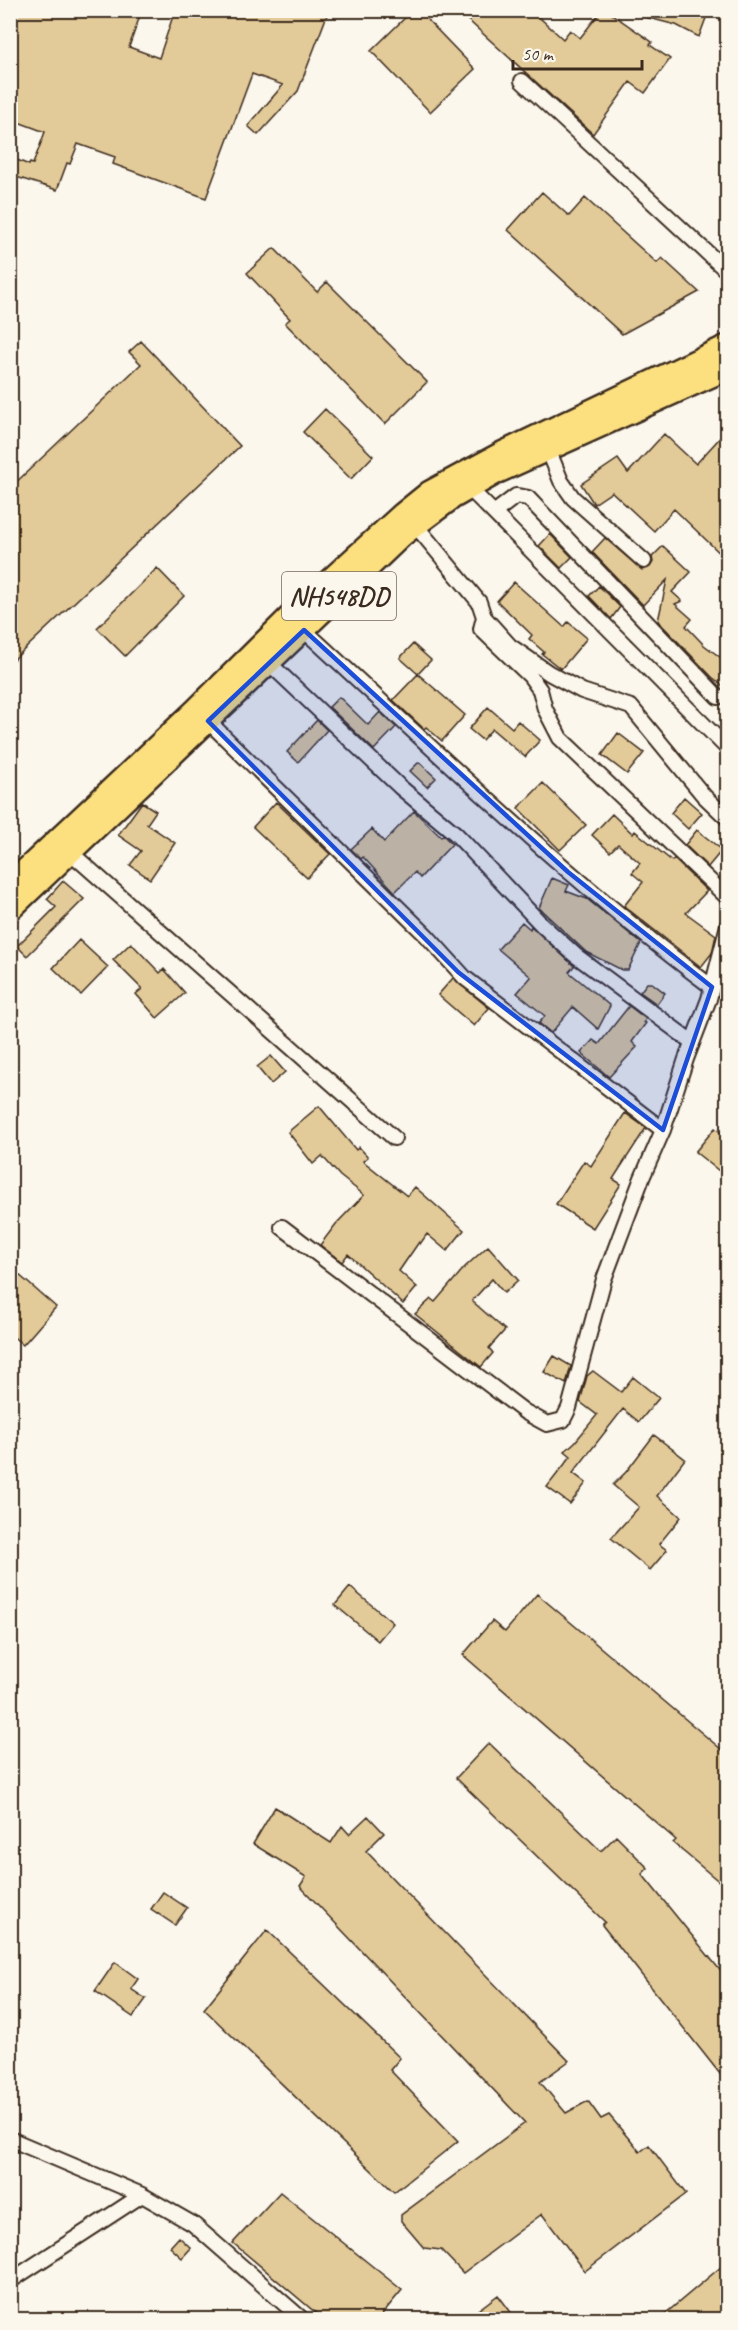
<svg xmlns="http://www.w3.org/2000/svg" width="738" height="2330" font-family="Caveat,sans-serif">
<style>
.building{fill:#e3ca99;stroke:#3b2a1e;stroke-width:1.5}
.lines{fill:none;stroke-linecap:round;stroke-linejoin:round}
.minor-casing{stroke:#3b2a1e;stroke-width:18}
.trunk-casing{stroke:#3b2a1e;stroke-width:27}
.minor{stroke:#fbf7ec;stroke-width:14}
.trunk{stroke:#fce080;stroke-width:22}
.marked{fill:#1d4ed8;fill-opacity:0.2;stroke:#1d4ed8;stroke-width:4.5;stroke-linejoin:round}
.labels{text-anchor:middle;dominant-baseline:central;stroke-width:4.5;stroke-linejoin:round;paint-order:stroke}
.shield{fill:#fbf7ec;stroke:#75685c;stroke-width:1.5}
.shield-label{font-size:27px;font-weight:bold;fill:#3b2a1e}
</style>
<rect width="100%" height="100%" fill="#fbf7ec"/>
<filter id="ink" filterUnits="userSpaceOnUse"><feTurbulence type="fractalNoise" baseFrequency=".0167" numOctaves="2"/><feDisplacementMap in="SourceGraphic" scale="12" xChannelSelector="R" yChannelSelector="G"/><feConvolveMatrix kernelMatrix="1 2 1 2 8 2 1 2 1" color-interpolation-filters="sRGB"/></filter>
<g filter="url(#ink)">
<path class="building" d="M10,10H142L129,47L159,58L175,10H329L298,91L258,135L248,126L283,85L252,74L206,198L113,164L115,157L78,144L70,164L67,163L57,190L10,175V157L29,165L30,163L33,164L45,132L10,119Z
M413,10H418L475,69L430,112L371,51Z
M457,10H531L563,39L570,30L580,38L602,10H606L652,42L650,45L670,59L645,93L630,82L593,134Z
M638,10H709L699,37L676,25L637,15Z
M542,192L569,216L585,198L657,263L662,258L699,292L622,334L508,230Z
M274,248L317,292L327,282L427,382L385,424L285,323L290,319L247,273Z
M141,341L240,446L10,663V488L141,364L129,352Z
M325,409L373,456L351,479L303,432Z
M728,429V561L674,509L654,531L612,492L594,504L581,484L618,459L628,473L664,434L696,464Z
M550,534L572,557L561,568L539,546Z
M605,538L642,570L650,567L653,562L652,557L663,546L691,572L672,592L682,601L675,604L692,619L686,626L704,645L728,663V690L712,677L658,621L667,580L643,605L592,552Z
M157,568L184,596L125,656L97,628Z
M514,582L564,627L568,622L587,638L561,669L542,654L544,652L529,639L532,635L497,601Z
M599,586L620,607L611,619L589,596Z
M413,644L431,660L418,674L465,715L442,741L426,727L424,729L393,700L418,674L400,658Z
M339,697L368,725L380,712L396,727L374,750L329,707Z
M488,707L512,728L518,721L540,740L525,757L492,729L482,740L469,729Z
M317,720L327,730L298,762L287,752Z
M618,733L644,753L627,774L602,755Z
M419,762L436,778L427,787L410,771Z
M543,783L586,825L560,850L518,808Z
M684,797L702,813L688,829L671,813Z
M142,802L156,811L147,824L175,843L150,879L130,865L141,851L118,835Z
M276,802L330,854L307,878L253,827Z
M414,811L441,837L443,835L452,844L420,878L415,872L395,892L363,857L361,859L351,849L372,829L384,842Z
M612,814L633,834L635,831L672,861L674,859L707,891L686,913L716,935L712,953L701,967L624,906L643,882L632,873L640,863L618,844L610,852L592,835Z
M697,830L722,850L708,867L685,845Z
M552,878L569,885L566,891L587,899L641,943L628,970H622L586,952L539,908Z
M63,881L84,899L27,956L17,946L56,907L47,899Z
M522,922L530,929L531,926L574,966L569,972L610,1006L598,1029L573,1007L551,1033L539,1023L545,1016L517,993L531,977L498,949Z
M79,940L108,967L81,995L53,968Z
M131,943L160,973L164,969L185,993L157,1018L136,994L142,989L113,960Z
M453,978L489,1008L474,1026L438,995Z
M647,983H652L665,993L657,1004L640,992Z
M629,1006L646,1019L644,1022L646,1023L632,1042L637,1047L609,1077L581,1053L593,1040L599,1044Z
M271,1056L285,1072L271,1084L257,1067Z
M319,1106L356,1150L359,1147L368,1157L363,1161L407,1196L415,1187L464,1230L447,1251L427,1234L420,1244L419,1242L399,1271L417,1287L403,1304L348,1254L342,1262L320,1245L336,1224L364,1195L340,1176L322,1156L313,1164L288,1132Z
M625,1113L646,1128L613,1179L621,1184L593,1228L556,1204L584,1161L591,1166Z
M715,1128L728,1138V1178L695,1152Z
M488,1246L518,1280L504,1293L492,1279L472,1301L505,1330L489,1348L493,1353L481,1367L415,1314L431,1299L435,1302L465,1267Z
M10,1267L56,1307L23,1345L10,1334Z
M554,1356L571,1366L566,1384L544,1372Z
M593,1371L621,1392L633,1377L659,1398L639,1422L623,1409L573,1473L586,1483L570,1504L547,1487L571,1456L565,1451L575,1442L597,1415L580,1402L587,1376Z
M654,1435L685,1459L657,1496L681,1517L659,1544L667,1550L650,1570L611,1538L639,1507L613,1485L626,1472Z
M350,1587L393,1623L378,1641L335,1605Z
M537,1594L728,1755V1889L673,1843L676,1840L463,1655L492,1621L505,1632Z
M489,1743L601,1851L616,1836L648,1868L642,1874L728,1980V2084L602,1925L605,1922L456,1778Z
M275,1807L331,1843L342,1826L349,1834L368,1816L384,1833L366,1851L569,2061L540,2082L566,2113L588,2101L601,2119L609,2115L640,2152L649,2145L686,2194L585,2271L542,2214L463,2273L441,2250L424,2248L401,2221V2215L525,2123L300,1886L306,1877L253,1844Z
M163,1892L187,1908L175,1925L151,1909Z
M267,1930L400,2058L390,2070L458,2141L394,2192L204,2009Z
M115,1962L138,1979L131,1989L146,1999L133,2017L95,1991Z
M280,2192L402,2290L378,2319H323L233,2243Z
M179,2237L191,2248L182,2258L170,2247Z
M728,2261V2309L716,2319H659Z
M498,2295L516,2319H466Z"/>
<g class="lines">
<g class="minor-casing">
<path id="minor" d="M522,81L728,272
M548,449L561,481L573,498L644,561
M469,488L728,749
M495,512L516,496L528,498L718,697
M412,521L479,602L484,617L481,629L530,676L540,690L545,709L560,738L728,898
M484,617L510,646L549,673L582,691L631,707L704,796L728,819
M304,630C437,752 567,879 712,987
M269,663L400,787L456,834L542,925L575,955L692,1042
M208,721L427,936L465,978L663,1130
M70,852L394,1138
M282,1227L525,1412L547,1424L563,1420L569,1408L604,1279L642,1178L663,1130L686,1059L709,999L728,925
M10,2139L142,2195L193,2224L303,2320
M10,2281L142,2195"/>
</g>
<g class="trunk-casing">
<path id="trunk" d="M10,885L195,711L290,617L403,514L429,493L503,453L728,346
M10,909L402,535L453,497L497,472L728,368"/>
</g>
<use href="#minor" class="minor"/>
<use href="#trunk" class="trunk"/>
</g>
</g>
<path class="marked" d="M304,630L568,872L712,987L663,1130L458,972L208,721Z"/>
<g class="labels">
<rect class="shield" x="282" y="572" width="114" height="48" rx="4.5"/>
<g class="shield-label">
<text x="339" y="596">NH548DD</text>
</g>
</g>
<rect width="738" height="2330" fill="none" stroke="#fbf7ec" stroke-width="36"/>
<rect x="18" y="18" width="702" height="2294" fill="none" stroke="#3b2a1e" stroke-width="2" filter="url(#ink)"/>
<path d="M513 60v9h129v-9" fill="none" stroke="#3b2a1e" stroke-width="3"/>
<text x="522" y="60" font-size="18" fill="#3b2a1e" stroke="#fbf7ec" stroke-width="4.5" paint-order="stroke">50 m</text>
</svg>
